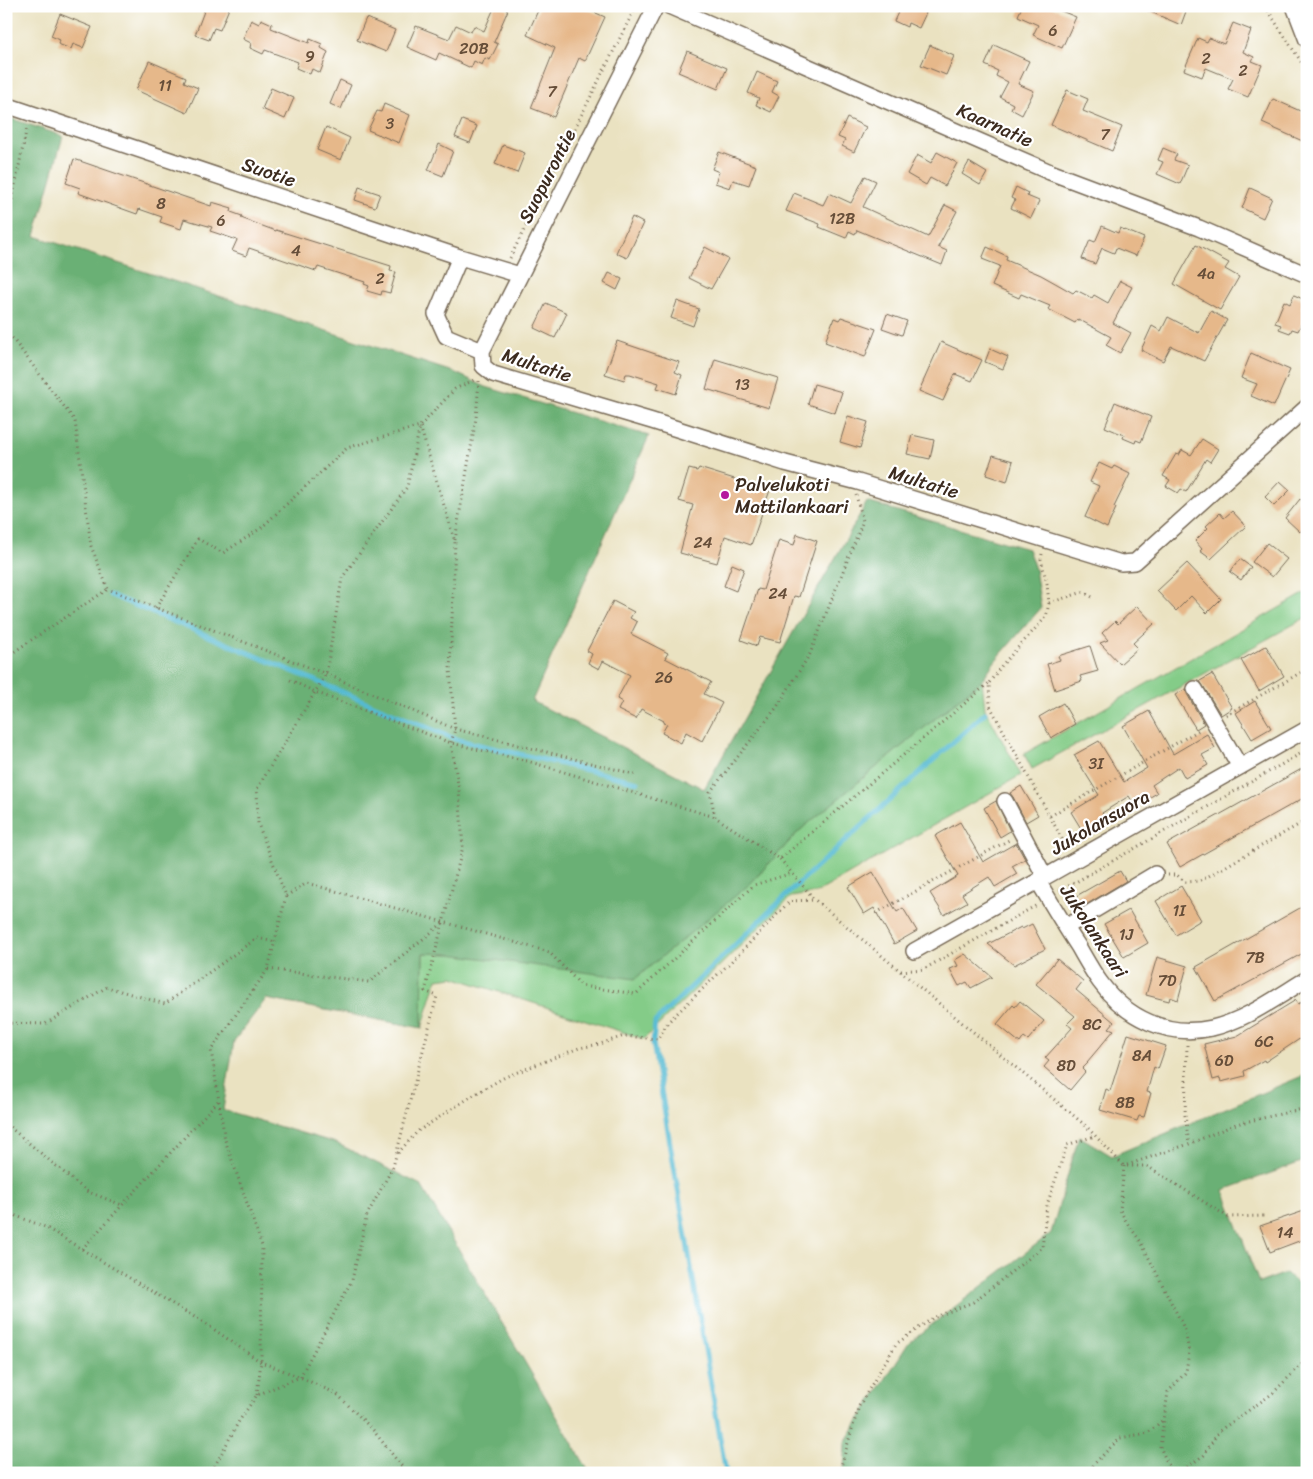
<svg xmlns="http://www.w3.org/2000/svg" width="1313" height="1479" font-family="Sriracha,sans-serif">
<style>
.green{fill:#84cc88;stroke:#607b53}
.forest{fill:#6bb074;stroke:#536d49}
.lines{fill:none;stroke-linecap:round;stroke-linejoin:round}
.stream{stroke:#54bad2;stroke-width:5}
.building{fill:#e6b88a}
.minor-casing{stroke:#786a57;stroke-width:18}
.path{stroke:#786a57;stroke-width:3;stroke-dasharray:1 4;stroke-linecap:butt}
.minor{stroke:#fff;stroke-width:15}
.poi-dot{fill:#b5179e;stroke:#fff;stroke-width:2}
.labels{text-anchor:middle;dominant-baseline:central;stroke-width:4.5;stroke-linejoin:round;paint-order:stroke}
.number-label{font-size:16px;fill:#664e39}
.street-label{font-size:19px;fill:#3b2a1e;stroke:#fff}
.poi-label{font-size:19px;fill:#3b2a1e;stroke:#fff;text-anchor:start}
</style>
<rect width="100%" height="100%" fill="#fff"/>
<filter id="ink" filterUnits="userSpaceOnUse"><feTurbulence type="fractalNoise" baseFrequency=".02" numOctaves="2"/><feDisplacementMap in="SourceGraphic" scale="10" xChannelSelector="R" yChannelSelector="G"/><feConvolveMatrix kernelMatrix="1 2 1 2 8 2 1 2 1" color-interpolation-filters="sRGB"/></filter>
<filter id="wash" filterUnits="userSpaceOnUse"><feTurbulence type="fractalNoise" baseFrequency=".0096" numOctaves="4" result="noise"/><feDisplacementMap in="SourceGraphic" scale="20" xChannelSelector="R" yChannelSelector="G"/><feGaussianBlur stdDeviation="1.12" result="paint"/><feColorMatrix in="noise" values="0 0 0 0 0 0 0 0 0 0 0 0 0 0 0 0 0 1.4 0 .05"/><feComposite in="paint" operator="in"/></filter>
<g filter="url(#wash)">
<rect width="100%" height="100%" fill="#eae2c1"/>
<path class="green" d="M1307,592V617L1032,769L1024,754Z
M982,680L985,709L1021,775L816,893L791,897L644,1039L453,977L437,979L422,1028L423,953L450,954L751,883L799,831Z"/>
<path class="forest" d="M7,117L63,136L35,236L456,373L486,387L649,436L532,701L704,789L867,502L1028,549L1035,569L1041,608L995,661L982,680L799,831L751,883L635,979L450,954L423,953L422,1028L266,999L234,1041L223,1110L336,1143L421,1185L590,1473H6Z
M1307,1074V1160L1224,1190L1259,1283L1286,1273L1307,1291V1473H844L845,1442L909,1342L1051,1233L1079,1136L1112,1156Z"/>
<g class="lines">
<path class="stream" d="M110,595L455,739L638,782
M726,1473L653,1043L655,1022L800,882L985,713"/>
</g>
<g id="blocks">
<path class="building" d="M206,6H230L220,30L214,28L209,40L195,35Z
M495,6H500L508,10L494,42L498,44L490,60L485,58L482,65L474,61L471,68L439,53L436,60L407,47L416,26L449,39L456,25L471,32L474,26L484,31Z
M540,6H580L605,17L585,61L579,58L554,117L531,108L555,48L527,35Z
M901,6H912L926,13L919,28L908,23L907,27L894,21Z
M1022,6H1049L1076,17L1062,48L1033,35L1038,25L1018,16Z
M1137,6H1188L1181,25Z
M60,14L92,27L83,48L73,44L71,49L58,44L60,40L51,36Z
M366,18L395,30L386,52L357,40Z
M261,19L272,24L271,28L281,32L309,43L310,39L322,44L321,48L328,52L320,73L312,69L310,74L296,68L298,62L265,50L263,54L250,48L251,43L243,39L251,20L259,24Z
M1233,23L1251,30L1243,52L1254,57L1252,61L1262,65L1248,97L1228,89L1233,79L1206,68L1202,77L1184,70L1198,38L1207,42L1209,38L1224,44Z
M930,45L954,56L946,75L921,65Z
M994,45L1029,61L1018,84L1034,91L1022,115L1011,109L1013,104L1000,97L1008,82L996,76L998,71L985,65Z
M687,51L727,68L718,89L678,72Z
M149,61L186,77L184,82L198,88L187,113L136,90Z
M757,72L777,81L772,92L779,96L771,112L756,105L759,98L748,93Z
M340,80L351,85L341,109L330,104Z
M271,88L294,98L285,119L262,109Z
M1067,90L1088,99L1083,111L1122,127L1112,151L1051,125Z
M1273,99L1307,114V143L1262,123Z
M384,104L410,115L399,143L368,130L377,111L381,112Z
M847,118L866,127L854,152L842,146L845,140L838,137Z
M462,120L477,126L470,143L455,137Z
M326,127L350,138L341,160L317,150Z
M439,144L453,151L443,176L428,170Z
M503,145L525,153L517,173L495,164Z
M1163,148L1177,154L1174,160L1188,165L1180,184L1157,174L1163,162L1158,160Z
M719,152L756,166L749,185L733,180L730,188L715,183L719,172L712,169Z
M937,152L957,163L945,186L930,178L926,185L907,174L917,155L931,163Z
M74,159L205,204L211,206L212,202L232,208L231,212L242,216L241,218L276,231V230L391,266L390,271L396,272L390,293L382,291L381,295L367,291L369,286L364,284L365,282L318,267L316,271L249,248L246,256L232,251L237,240L210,231L212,227L184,219L181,229L160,222L162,217L139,209L137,214L78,193L80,188L66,183Z
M969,162L987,173L980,185L962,174Z
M865,176L876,181L863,207L928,237L945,205L957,211L938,247L947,251L942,265L857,230L855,234L849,231L846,238L819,227L820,224L786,211L794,193L823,205L829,193L851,203Z
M359,187L380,194L375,207L355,200Z
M1016,187L1028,193L1027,196L1039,201L1031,218L1011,208L1015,200L1011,198Z
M1250,188L1272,198L1263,218L1242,208Z
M632,217L643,223L627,258L616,253Z
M1102,226L1118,233L1120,228L1144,238L1136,256L1116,248L1114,253L1102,248L1095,264L1082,259L1090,240L1095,242Z
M1196,245L1229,263L1225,269L1239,277L1220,310L1174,284Z
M705,247L728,259L711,289L689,278Z
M987,247L1007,256L1006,260L1041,275L1073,293L1076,290L1092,298L1094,295L1108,303L1120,281L1132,287L1113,323L1131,333L1120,353L1106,345L1111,337L1078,319L1075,323L1048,309L1050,306L1021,294L1019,298L992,286L1000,266L982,259Z
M609,273L622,279L617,290L604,283Z
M1294,295L1305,300L1301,308L1307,312L1298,331L1292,329L1290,333L1279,329L1281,325L1275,323L1284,301L1290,304Z
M677,301L699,309L693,326L671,318Z
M546,303L567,313L555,338L534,328Z
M1211,311L1227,320L1204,361L1171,346L1163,361L1141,350L1152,326L1161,331L1168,317L1199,333Z
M887,314L907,321L902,335L882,328Z
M841,317L876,329L865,357L825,342L834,318L839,320Z
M617,341L679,362L675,372L682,375L676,394L657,388L659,383L630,374H626L624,380L605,374Z
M941,342L982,360L972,381L955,374L943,401L919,391Z
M990,349L1008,357L1003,369L985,362Z
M1251,353L1290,370L1274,406L1251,396L1257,384L1241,378Z
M715,359L778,378L769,408L706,389Z
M814,384L842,392L835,413L808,404Z
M1115,402L1151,417L1141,442L1136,440L1135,443L1123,438L1124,435L1105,427Z
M848,416L868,422L860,448L840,442Z
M912,435L934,440L930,459L907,454Z
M1202,439L1218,449L1210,462L1206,459L1186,492L1181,489L1178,493L1166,486L1170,480L1163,476L1176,454L1179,455L1182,450L1191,455Z
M993,455L1013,461L1007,482L986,475Z
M1099,463L1112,469L1114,466L1130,474L1114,507L1116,508L1107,528L1085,517L1099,486L1090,482Z
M699,468L770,490L751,545L725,536L717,563L680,553L693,505L679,501L689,469L697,471Z
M1280,481L1290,490L1274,506L1265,497Z
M1300,499L1307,505V524L1300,532L1285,518Z
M1232,511L1246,526L1211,559L1200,551L1202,549L1195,541L1208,528L1206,526L1220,513L1224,518Z
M797,534L817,541L799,597L794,596L780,642L760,637L757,646L741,640L758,589L763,590L779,540L794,545Z
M1267,543L1287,559L1272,577L1252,562Z
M1240,559L1251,567L1241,580L1230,572Z
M1187,563L1221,599L1207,613L1191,596L1176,611L1157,591Z
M732,564L744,569L736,591L724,586Z
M613,601L634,612L630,618L637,622L631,634L668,653L665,658L711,682L704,694L722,703L702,741L686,732L681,743L662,733L667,724L663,723L664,721L641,709L636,719L618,710L622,702L617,699L630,675L603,661L599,669L588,663L592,654L587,651Z
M1137,606L1154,624L1133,643L1138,648L1120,664L1100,643L1108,640L1102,633L1115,621L1118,624Z
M1090,646L1098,671L1080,676L1082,681L1055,690L1047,664L1060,660L1058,656Z
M1266,646L1284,676L1259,691L1241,660Z
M1212,674L1232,708L1221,715L1200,681Z
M1186,689L1187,694L1204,724L1196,729L1175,695Z
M1255,701L1271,728L1252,739L1236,713Z
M1063,703L1075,724L1051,738L1039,717Z
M1149,711L1173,754L1207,734L1215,748L1202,755L1208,765L1185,778L1179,767L1152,785L1157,793L1135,806L1129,796L1102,813L1107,821L1085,835L1071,812L1099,795L1074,755L1099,741L1124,782L1147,768L1123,726Z
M1307,766V796L1180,867L1167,844Z
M1021,786L1038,815L1026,822L1013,797L1010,793Z
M996,801L1010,831L1000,837L984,808Z
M960,822L983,862L1016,843L1025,859L1012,866L1017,874L995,887L989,877L962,894L967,902L944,915L930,893L958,876L935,836Z
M1120,871L1126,881L1077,910L1071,899Z
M873,872L897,912L903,908L917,931L894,944L874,908L864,914L848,887Z
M1181,886L1201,920L1176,935L1156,901Z
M1307,904V951L1215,1001L1196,967Z
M1129,910L1148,943L1124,957L1104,924Z
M1032,924L1045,949L1014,965L988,944L1021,927L1022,929Z
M965,954L992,977L971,988L967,982L959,986L950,969L958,966L955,960Z
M1157,957L1187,966L1178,1000L1170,997L1169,1001L1146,995Z
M1057,959L1083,981L1076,990L1114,1022L1109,1028L1114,1030L1087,1062L1088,1063L1082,1069L1085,1072L1070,1090L1044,1067L1049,1061L1045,1058L1072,1028L1067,1024L1075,1016L1036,984Z
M1307,999V1034L1265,1062L1264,1060L1244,1071L1245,1076L1221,1082L1220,1078L1213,1080L1204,1044L1237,1036L1296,1000L1298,1004Z
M1020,1001L1044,1021L1028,1040L1024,1037L1020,1043L997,1024L1013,1005L1015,1007Z
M1128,1034L1166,1046L1158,1069L1154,1067L1147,1092L1151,1093L1144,1117L1139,1116L1137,1121L1100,1110L1106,1089L1110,1091L1113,1082Z
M1307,1210V1238L1270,1252L1260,1226Z"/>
</g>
</g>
<g filter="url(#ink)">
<use href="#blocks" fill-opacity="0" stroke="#786a57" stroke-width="1"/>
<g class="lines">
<g class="minor-casing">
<path id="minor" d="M656,6L482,351L483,366L493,374L652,421L785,463L858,482L1121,563L1135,562L1307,407
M669,6L1050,172L1199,228L1307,275
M1294,6L1307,40
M6,105L361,224L460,257L520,275
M460,257L436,314L446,336L482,351
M1195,689L1240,767
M1005,801L1045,877
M1038,881C1051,903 1064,925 1078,946C1085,958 1092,971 1100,982C1126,1018 1168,1038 1212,1028C1246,1020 1277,997 1307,979
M1066,927L1155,874
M914,951L1307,729"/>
</g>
<path class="path" d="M1267,6V9L1307,71
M6,229L27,127
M510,258L636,6
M6,330L75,421L91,546L108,589L326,674L455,729L638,775
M856,495L863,521L810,654L777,707L710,792L715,817L780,859L989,683
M455,540L476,418L479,381
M1042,554L1041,559L1047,584L1049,603L1046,617L1002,665L989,683L990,706L1067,848
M1049,603L1083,592L1094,598
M156,608L198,539L223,553L261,528L347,448L420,426L455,542L450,670L455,729L451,743L459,790L463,847L425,991L437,996L393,1167L367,1215L352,1280L300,1377L257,1395L239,1421L211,1473
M6,657L108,589
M290,680L315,692L451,743L527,761L715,817
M1226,715L1307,669
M1050,816L1201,729
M780,859L815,900L1086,1126L1124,1166H1147L1228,1217L1264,1216
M1168,875H1177L1185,882L1200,881L1307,820
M1060,891L1307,750
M286,896L307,883L549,952L582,986L636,994L754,885L792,873
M876,913L1009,840
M268,969L369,982L443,923
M901,971L924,969L1037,905
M6,1023L45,1024L107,987L165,1004L257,938L275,942
M1187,1045L1185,1115L1189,1144
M6,1124L86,1191L122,1205
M398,1153L418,1131L472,1096L505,1077L579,1048L600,1044L624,1036L658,1039L668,1022L740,953L790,901L814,900
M1127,1165L1189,1144L1236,1124L1307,1108
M1124,1166L1120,1210L1127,1223L1141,1242L1185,1330L1189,1352L1186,1372L1168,1392L1160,1447L1172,1473
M6,1212L45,1227L206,1324L261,1362L300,1377L337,1394L373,1430L407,1473
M82,1249L218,1101
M257,1395L261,1362L262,1246L225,1140L211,1050L268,969L286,896L258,824L257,789L326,674L342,578L407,487L420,426L455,389L476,379
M839,1473L859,1406L896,1344L933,1318L973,1302L1042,1248L1047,1205L1067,1145L1095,1136
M1085,1473L1120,1438L1148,1433L1164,1419
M1179,1473L1204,1455L1219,1431L1272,1394L1307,1359"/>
<use href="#minor" class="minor"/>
</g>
</g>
<circle class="poi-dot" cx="725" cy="495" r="5"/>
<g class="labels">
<g class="number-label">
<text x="1053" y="30">6</text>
<text x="474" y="48">20B</text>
<text x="310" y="56">9</text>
<text x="1206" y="58">2</text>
<text x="1243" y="70">2</text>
<text x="165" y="85">11</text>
<text x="552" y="91">7</text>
<text x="390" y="123">3</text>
<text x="1105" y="134">7</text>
<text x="161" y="203">8</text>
<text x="842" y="218">12B</text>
<text x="221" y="220">6</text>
<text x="296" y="250">4</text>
<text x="1206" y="273">4a</text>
<text x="380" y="278">2</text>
<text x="742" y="384">13</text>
<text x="703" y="542">24</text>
<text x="778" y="593">24</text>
<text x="664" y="677">26</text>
<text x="1096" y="763">3I</text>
<text x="1179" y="910">1I</text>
<text x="1126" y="934">1J</text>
<text x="1255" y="957">7B</text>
<text x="1167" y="980">7D</text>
<text x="1092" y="1024">8C</text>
<text x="1264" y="1041">6C</text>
<text x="1142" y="1055">8A</text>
<text x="1224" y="1060">6D</text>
<text x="1066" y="1065">8D</text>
<text x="1125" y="1102">8B</text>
<text x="1285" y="1232">14</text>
</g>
<g class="street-label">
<text transform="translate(995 125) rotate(24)">Kaarnatie</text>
<text transform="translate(269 172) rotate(19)">Suotie</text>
<text transform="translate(547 176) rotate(-63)">Suopurontie</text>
<text transform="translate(537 365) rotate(18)">Multatie</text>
<text transform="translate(924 482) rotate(17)">Multatie</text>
<text transform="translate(1100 822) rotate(-30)">Jukolansuora</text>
<text transform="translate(1094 931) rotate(57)">Jukolankaari</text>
</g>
<g class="poi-label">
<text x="735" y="484">Palvelukoti<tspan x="735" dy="22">Mattilankaari</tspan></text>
</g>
</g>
<rect width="1313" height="1479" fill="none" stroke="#fff" stroke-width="25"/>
</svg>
